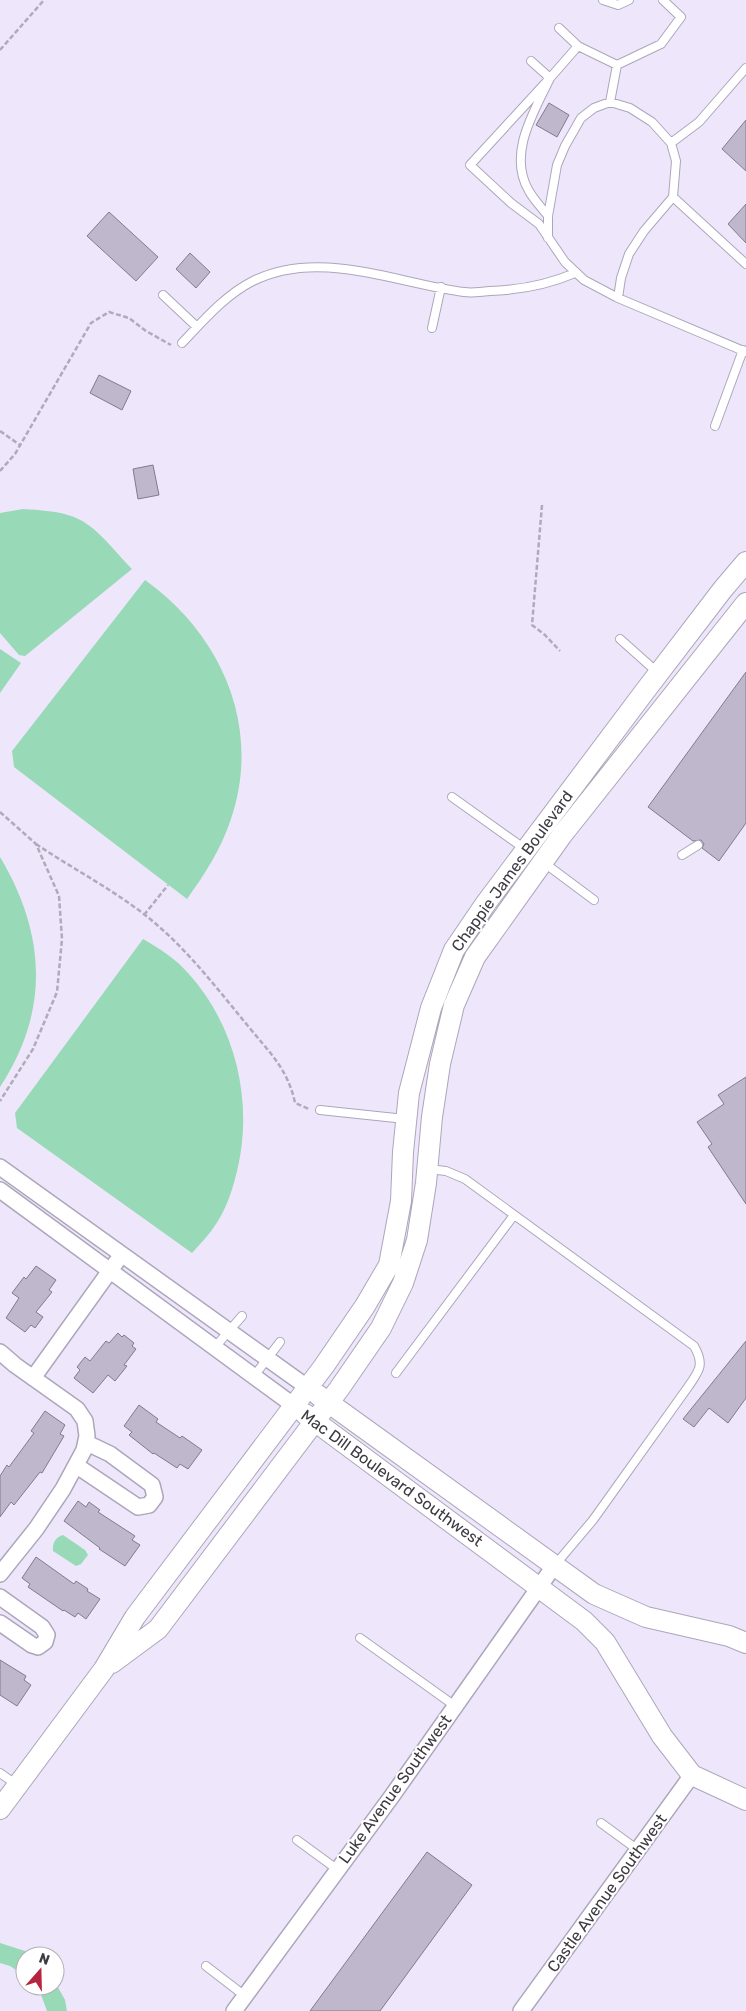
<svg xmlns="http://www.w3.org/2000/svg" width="746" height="2011" font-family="Rubik,sans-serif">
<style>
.green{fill:#98d9b7}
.building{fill:#bfb8cc;stroke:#827b8e}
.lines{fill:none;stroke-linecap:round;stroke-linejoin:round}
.lane-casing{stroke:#ada6ba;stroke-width:10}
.street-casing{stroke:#ada6ba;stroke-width:18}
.secondary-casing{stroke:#ada6ba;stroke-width:22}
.path{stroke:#b0aaba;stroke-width:2.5;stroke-dasharray:5 2.5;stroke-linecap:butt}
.lane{stroke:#fff;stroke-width:8}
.street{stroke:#fff;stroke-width:15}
.secondary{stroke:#fff;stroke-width:20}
.labels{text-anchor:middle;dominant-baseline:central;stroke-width:4;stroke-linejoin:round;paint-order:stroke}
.street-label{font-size:16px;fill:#3d3a42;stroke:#fff}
</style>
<rect width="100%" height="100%" fill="#eee7fb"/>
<path class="green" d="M23,509C40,510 58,511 74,517C97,526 115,552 132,569L25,656L19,655L0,633V513Z
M145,580C222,635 262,727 231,819C221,849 205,874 187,899L14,767L12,751Z
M0,649L21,663L0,693Z
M0,857C46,934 50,1011 0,1087Z
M143,939C159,948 176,959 188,973C238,1028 255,1108 235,1179C231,1194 225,1211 216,1224C209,1235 200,1244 192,1253L17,1128L15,1113Z
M63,1535L85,1550L88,1555L81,1564L76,1566L53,1551C52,1543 56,1537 63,1535Z
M0,1943L25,1951L30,1956H25V1976L10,1966L0,1963Z
M55,1982L65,2000L67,2011H47L40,1992L34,1986H55Z"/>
<path class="building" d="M549,103L569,115L557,137L536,125Z
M746,120V171L722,149Z
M746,204V243L728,224Z
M109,212L158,257L136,281L87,236Z
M190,253L210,272L196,288L176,269Z
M99,375L131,391L122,410L90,393Z
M153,465L159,495L138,499L133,469Z
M746,672V823L719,861L702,848L704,844L701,840L693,841L648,807Z
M746,1077V1204L708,1147L712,1144L697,1122L724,1104L718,1095Z
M36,1266L56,1280L49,1290L52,1292L36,1312L43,1317L35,1328L31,1325L25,1332L6,1318L19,1298L12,1293L24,1277L26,1279Z
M118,1333L122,1337L124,1335L134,1343L132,1346L136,1349L124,1365L127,1366L115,1381L108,1375L93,1393L74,1378L80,1370L77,1367L85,1357L90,1361L106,1341L109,1343Z
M746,1341V1398L728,1423L709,1408L694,1427L683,1419Z
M139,1405L158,1419L156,1422L180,1438L182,1436L202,1450L188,1469L180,1464L177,1468L154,1453L153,1454L129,1435L132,1432L124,1426Z
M45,1411L65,1425L60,1434L64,1436L42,1473L40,1472L14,1505L11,1502L0,1517V1476L7,1465L9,1467L34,1433L31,1431Z
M78,1501L86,1507L89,1502L100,1510L98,1512L135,1536L132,1540L140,1545L125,1566L99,1549L100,1548L64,1521Z
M36,1557L74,1584L76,1581L88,1589L87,1591L100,1599L86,1619L78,1613L75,1617L64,1610L63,1611L28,1587L30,1584L22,1578Z
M0,1660L26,1676L24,1680L31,1685L17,1706L0,1695Z
M427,1852L472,1885L380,2011H310Z"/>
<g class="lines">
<g class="lane-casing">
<path id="lane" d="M603,0L618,5L629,0
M559,28L578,46
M531,61L550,78L578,46L617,65L610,102
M617,65L661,44L681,17L663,0
M671,143L699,122L746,68
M673,197L746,264
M548,216C542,208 534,200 529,191C507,154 534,112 550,78L470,165L511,203L539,224L565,262L584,280L618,298L746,352
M548,238V216L557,165L565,146L581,118L594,108L610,102L630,108L652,122L671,143L676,161L673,197L644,231L629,254L621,278L618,298
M163,295L197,327
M432,328L441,287
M182,343C203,321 225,295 253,281C319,248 395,283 464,292C472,293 482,292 490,291C521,290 547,285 575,273
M715,426L743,350
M620,639L657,672
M452,797L525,849
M682,855L698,845
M543,862L594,900
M320,1110L405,1119
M428,1169L446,1171L465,1179L694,1346C705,1365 699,1371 688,1387L593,1520L555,1565
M215,1347L242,1316
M396,1373L514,1215
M254,1376L280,1342
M360,1638L455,1706
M0,1773L17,1785
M601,1823L638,1850
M297,1840L338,1870
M206,1966L245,1996"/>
</g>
<g class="street-casing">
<path id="street" d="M0,1167L307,1387
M0,1190L293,1405
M0,1352L15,1365L77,1409L85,1421L87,1436L84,1450L63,1489L36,1529L0,1574
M33,1378L117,1261
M77,1466L138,1507L149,1505L155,1497L152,1485L110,1454L87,1443
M0,1597L42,1627L47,1635L45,1642L38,1647L32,1645L0,1623
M234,2011L392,1796L554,1566
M521,2011L692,1775"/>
</g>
<g class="secondary-casing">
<path id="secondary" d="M318,1395L594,1594L646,1617L729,1636L746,1643
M305,1414L584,1621L605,1642L662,1736L692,1775L746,1800
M112,1663L158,1629L339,1389L381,1328L403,1283L417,1240L426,1183L432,1117L440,1064L454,1005L475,957L562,835L746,603
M0,1809L104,1669L135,1617L324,1366L365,1306L389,1265L401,1201L403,1152L409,1093L431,1008L454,950L486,903L645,691L723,589L746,562"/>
</g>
<path class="path" d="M0,50L44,0
M0,431L20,445
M0,471L15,454L91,323L109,312L129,318L146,331L171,345
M542,505L532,625L545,635L560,651
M0,812L36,844L59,896L62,939L57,992L33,1049L0,1101
M36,844C76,871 120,893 156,924C191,954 219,991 248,1026C269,1052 288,1069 295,1103L309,1109
M144,915L168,885"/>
<use href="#lane" class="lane"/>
<use href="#street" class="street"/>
<use href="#secondary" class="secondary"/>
</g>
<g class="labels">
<g class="street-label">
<text transform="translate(512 871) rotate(-54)">Chappie James Boulevard</text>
<text transform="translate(392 1478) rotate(36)">Mac Dill Boulevard Southwest</text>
<text transform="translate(395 1789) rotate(-54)">Luke Avenue Southwest</text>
<text transform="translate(607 1893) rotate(-54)">Castle Avenue Southwest</text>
</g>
</g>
<g transform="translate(40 1971) rotate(20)"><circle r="24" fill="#ffffff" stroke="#b1b0b3"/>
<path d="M0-4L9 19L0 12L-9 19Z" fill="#b6253f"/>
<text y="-8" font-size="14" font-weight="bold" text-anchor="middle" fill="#3d3a42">N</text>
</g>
</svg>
